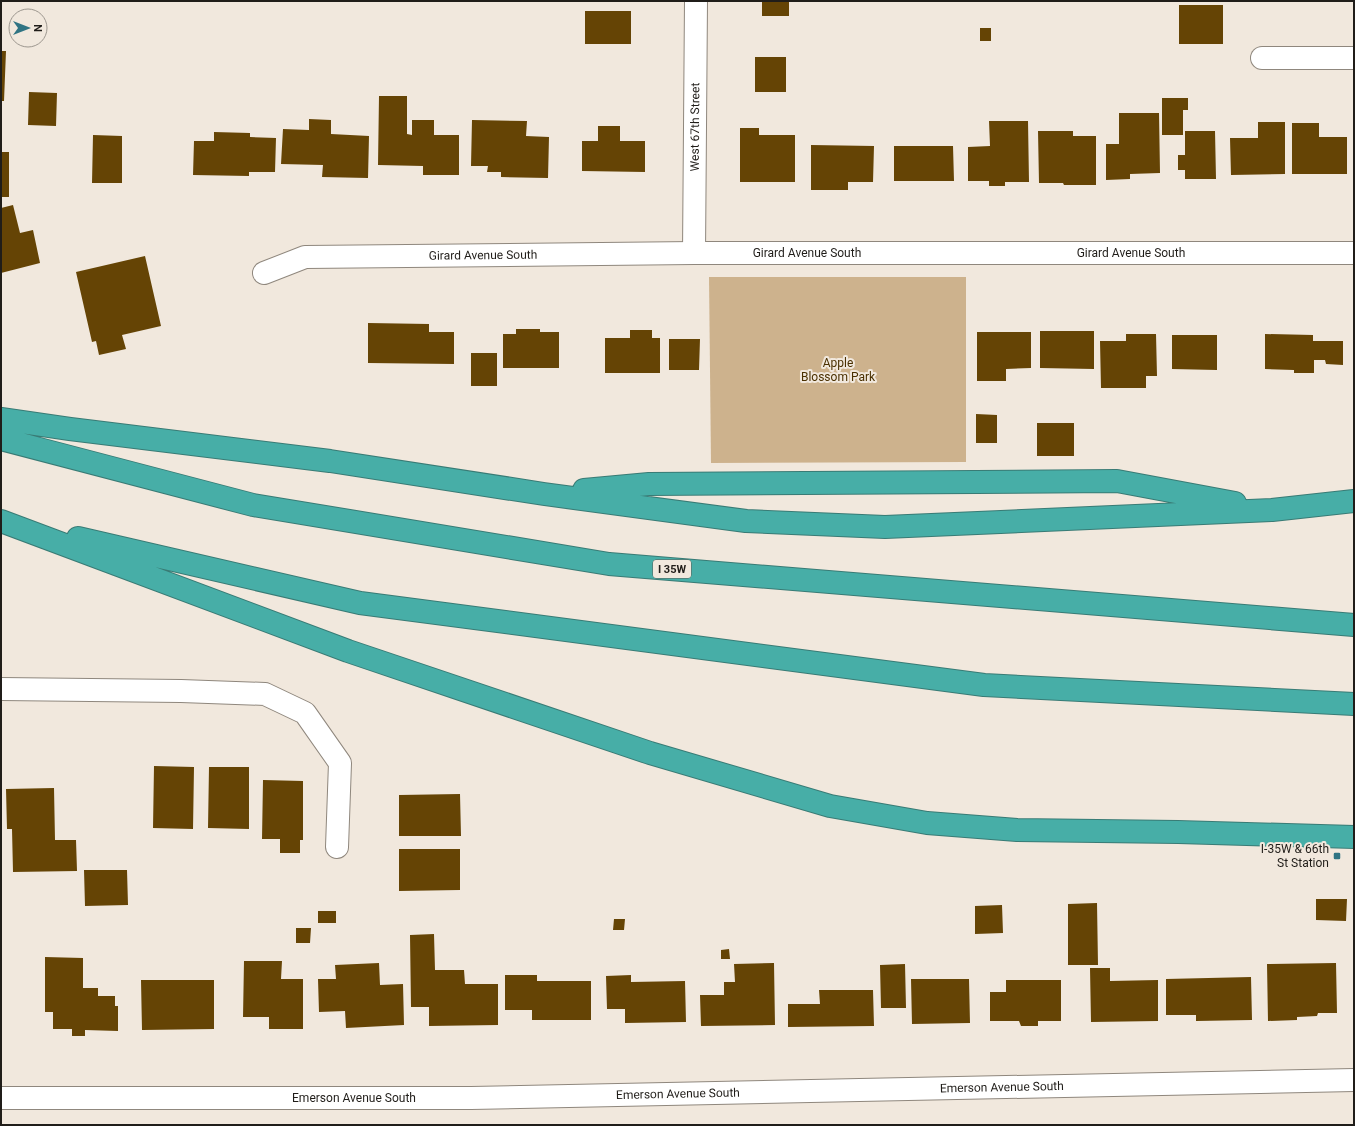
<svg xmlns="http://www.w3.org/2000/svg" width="1355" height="1126" font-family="Roboto,sans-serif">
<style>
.green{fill:#cdb28d}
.building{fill:#654405}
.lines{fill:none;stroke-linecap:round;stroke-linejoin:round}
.minor-casing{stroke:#8f877d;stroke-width:24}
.highway-casing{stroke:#397b75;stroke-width:24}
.minor{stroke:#fff;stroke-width:22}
.highway{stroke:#47aea7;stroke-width:22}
.poi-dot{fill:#307483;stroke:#f1e8dd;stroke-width:1.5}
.labels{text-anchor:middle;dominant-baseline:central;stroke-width:4;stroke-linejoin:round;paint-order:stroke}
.shield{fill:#f1e8dd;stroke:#5f5a54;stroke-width:1}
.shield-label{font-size:11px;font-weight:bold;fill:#201d19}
.street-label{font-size:12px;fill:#201d19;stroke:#f1e8dd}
.park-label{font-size:12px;fill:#4a3001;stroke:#f1e8dd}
.poi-label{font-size:12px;fill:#201d19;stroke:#f1e8dd;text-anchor:end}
</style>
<rect width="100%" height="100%" fill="#f1e8dd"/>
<path class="green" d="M709,277H966V462L711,463Z"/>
<path class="building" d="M762,1H789V16H762Z
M1179,5H1223V44H1179Z
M585,11H631V44H585Z
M980,28H991V41H980Z
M1,51H6L4,101H1Z
M755,57H786V92H755Z
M29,92L57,93L56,126L28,125Z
M379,96H407V134L412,135V120H434V135H459V175H423V166L378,165Z
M1162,98H1188V110H1183V135H1162Z
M1119,113H1159L1160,173L1130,174V179L1106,180V144H1119Z
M309,119L331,120V134L369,136L368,178L322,177L323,165L281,164L283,129L309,130Z
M472,120L527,121L526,136L549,137L548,178L501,177V172H487L488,166H471Z
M989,121H1028L1029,182H1005V186H989V181H968V147L990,146Z
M1258,122H1285V174L1231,175L1230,138H1258Z
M1292,123H1319V137H1347V174H1292Z
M598,126H620V141H645V172L582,171V141H598Z
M740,128H759V135H795V182H740Z
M1038,131H1073V136H1096V185H1064L1063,183H1039Z
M1185,131H1215L1216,179H1185V170H1178V155H1185Z
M214,132L250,133V137L276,138L275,172H249V176L193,175L194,141H214Z
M93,135L122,136V183H92Z
M811,145L874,146L873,182H848V190H811Z
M894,146H953L954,181H894Z
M1,152H9V197H1Z
M13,205L20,233L33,230L40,263L1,273V208Z
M145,256L161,326L122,335L126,349L99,355L96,341L92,342L76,272Z
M368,323L429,324V332H454V364L368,363Z
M516,329H540V332H559V368H503V334H516Z
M630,330H652V338H660V373H605V338H630Z
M1040,331H1094V369L1040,368Z
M977,332H1031V368L1006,369V381H977Z
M1126,334H1156L1157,376H1146V388H1101L1100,341H1126Z
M1265,334L1313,335V341H1343V365L1326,364L1325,360H1314V373H1294V370L1265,369Z
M1172,335H1217V370L1172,369Z
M669,339H700L699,370H669Z
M471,353H497V386H471Z
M976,414L997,415V443H976Z
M1037,423H1074V456H1037Z
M154,766L194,767L193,829L153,828Z
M209,767H249V829L208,828Z
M263,780L303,781V840H300V853H280V839H262Z
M54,788L55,840H76L77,871L13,872L12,829H7L6,789Z
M460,794L461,836H399V795Z
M399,849H460V890L399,891Z
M84,870H127L128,905L85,906Z
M1316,899H1347L1346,921L1316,920Z
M1097,903L1098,965H1068V904Z
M1002,905L1003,933L975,934V906Z
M318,911H336V923H318Z
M614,919H625L624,930H613Z
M296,928H311L310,943H296Z
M434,934L435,970H464L465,984H498V1025L429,1026V1007H411L410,935Z
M729,949L730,959H721V950Z
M45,957L83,958V988H98V996H115V1006H118V1031L85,1030V1036H72V1029H53V1012H45Z
M244,961H282L281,979H303V1029H269V1017H243Z
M379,963L380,985L403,984L404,1025L346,1028L345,1011L319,1012L318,979H336L335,965Z
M774,963L775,1025L701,1026L700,995H724V982H735L734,964Z
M1336,963L1337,1013H1318L1317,1016L1297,1017V1020L1268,1021L1267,964Z
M905,964L906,1008H881L880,965Z
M1090,968H1110V981L1158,980V1021L1091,1022Z
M505,975H537V981H591V1020H532V1010H505Z
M631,975V982L685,981L686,1022L625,1023V1009H607L606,976Z
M1251,977L1252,1020L1196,1021V1015H1166V979Z
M911,979H969L970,1023L912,1024Z
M141,980H214V1029L142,1030Z
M1006,980H1061V1021H1038V1026H1021L1019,1021H990V992H1006Z
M819,990H873L874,1026L788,1027V1004H820Z"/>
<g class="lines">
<g class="minor-casing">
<g id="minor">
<path d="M1262,58H1354"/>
<path id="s1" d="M694,253L696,1"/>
<path id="s2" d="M264,273L305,257L694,253H1354"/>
<path d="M1,689L181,691L265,694L305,713L340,763L337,847"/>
<path id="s3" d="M1,1098H471L1354,1080"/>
</g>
</g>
<g class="highway-casing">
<path id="highway" d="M1,419L70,429L330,461L544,494L746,521L885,527L1272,510L1354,501
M1,439L253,505L609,564L1354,625
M584,490L649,484L1117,481L1235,503
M1,521L348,651L650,753L830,806L927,823L1017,830L1178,832L1354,837
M78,538L360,603L984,685L1354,704"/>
</g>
<use href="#minor" class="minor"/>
<use href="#highway" class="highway"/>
</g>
<rect class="poi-dot" x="1333" y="852" width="8" height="8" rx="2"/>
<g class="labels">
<rect class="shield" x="653" y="560" width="38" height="18" rx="3"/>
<g class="shield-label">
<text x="672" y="569">I 35W</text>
</g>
<g class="street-label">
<text stroke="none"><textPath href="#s1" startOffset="126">West 67th Street</textPath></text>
<text stroke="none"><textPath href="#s2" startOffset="546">Girard Avenue South</textPath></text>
<text stroke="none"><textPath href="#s2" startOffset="870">Girard Avenue South</textPath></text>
<text stroke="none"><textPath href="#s2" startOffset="222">Girard Avenue South</textPath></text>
<text stroke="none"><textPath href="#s3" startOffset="1001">Emerson Avenue South</textPath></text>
<text stroke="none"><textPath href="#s3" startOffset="677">Emerson Avenue South</textPath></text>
<text stroke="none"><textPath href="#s3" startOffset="353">Emerson Avenue South</textPath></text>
</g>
<g class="park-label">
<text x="838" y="363">Apple<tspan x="838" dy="14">Blossom Park</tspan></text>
</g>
<g class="poi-label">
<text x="1329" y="849">I-35W &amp; 66th<tspan x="1329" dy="14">St Station</tspan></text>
</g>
</g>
<rect width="1355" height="1126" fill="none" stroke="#201d19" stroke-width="4"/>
<g transform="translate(28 28) rotate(90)"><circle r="19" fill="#f1e8dd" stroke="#9d978f"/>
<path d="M0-3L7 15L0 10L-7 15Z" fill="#307483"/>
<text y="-6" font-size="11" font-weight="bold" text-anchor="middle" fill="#201d19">N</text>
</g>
</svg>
